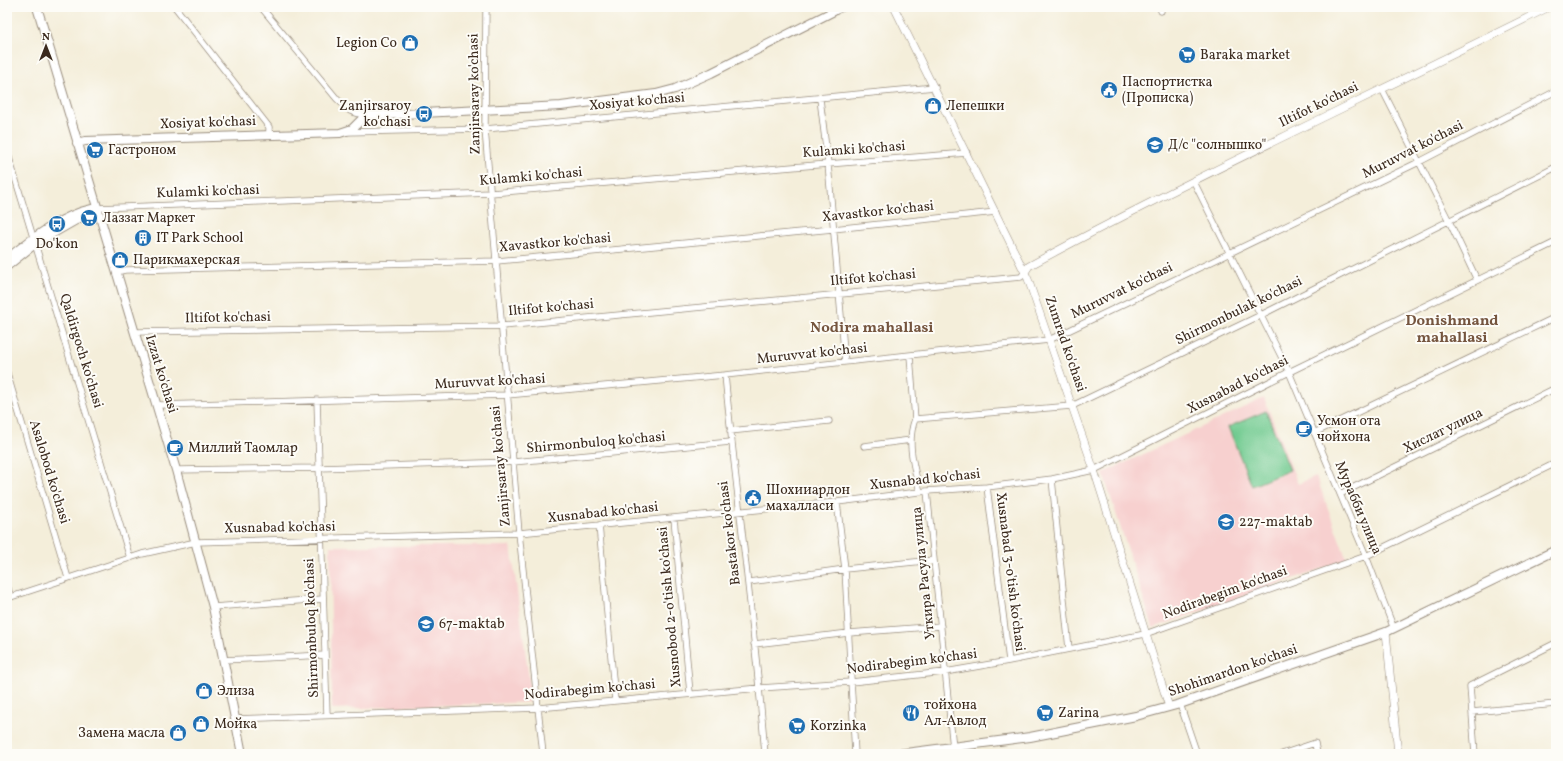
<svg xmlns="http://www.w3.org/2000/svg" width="1563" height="761" font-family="Vollkorn,serif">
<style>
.built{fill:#f7d0cf}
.green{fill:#72cb91;stroke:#567a58}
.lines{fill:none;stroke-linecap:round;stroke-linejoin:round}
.minor-casing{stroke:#988c7c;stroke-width:7}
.tertiary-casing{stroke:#988c7c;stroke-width:8}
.secondary-casing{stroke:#988c7c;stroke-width:10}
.minor{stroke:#fff;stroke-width:5.5}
.tertiary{stroke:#fff;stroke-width:7}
.secondary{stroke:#fff;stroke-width:8}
.labels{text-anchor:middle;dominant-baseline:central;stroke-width:4;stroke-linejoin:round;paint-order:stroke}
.poi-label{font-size:14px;fill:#3b2a1e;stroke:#fdfcf7;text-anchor:start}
.street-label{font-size:14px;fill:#3b2a1e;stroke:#fdfcf7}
.neighbourhood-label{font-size:15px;font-weight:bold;fill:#75553f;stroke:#fdfcf7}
</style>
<rect width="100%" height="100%" fill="#fdfcf7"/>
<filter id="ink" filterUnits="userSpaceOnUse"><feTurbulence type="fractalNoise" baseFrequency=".025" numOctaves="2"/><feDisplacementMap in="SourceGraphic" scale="8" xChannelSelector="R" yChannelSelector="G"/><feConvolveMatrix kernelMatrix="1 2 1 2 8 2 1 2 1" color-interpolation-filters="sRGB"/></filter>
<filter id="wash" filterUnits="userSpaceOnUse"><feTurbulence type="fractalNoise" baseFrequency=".012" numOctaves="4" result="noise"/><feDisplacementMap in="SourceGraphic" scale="16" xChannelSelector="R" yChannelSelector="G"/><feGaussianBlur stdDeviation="0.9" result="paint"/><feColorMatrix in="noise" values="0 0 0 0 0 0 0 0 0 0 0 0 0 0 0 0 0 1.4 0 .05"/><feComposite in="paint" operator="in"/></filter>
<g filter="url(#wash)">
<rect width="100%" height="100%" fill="#f4eeda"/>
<path class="built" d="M1264,398L1298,484L1316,476L1347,560L1153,628L1103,473Z
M330,546H511L532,702L332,709Z"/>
<path class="green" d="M1266,411L1290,470L1252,486L1228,427Z"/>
</g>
<g filter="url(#ink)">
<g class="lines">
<g class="minor-casing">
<path id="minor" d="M175,7L269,127V134
M261,7L337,99L350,111L365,116
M486,7L485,129L519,533L543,754
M1160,7L1161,11
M1382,89L1449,221L1477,280
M820,99L828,164L845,362
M347,132L485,129L935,87
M7,151L130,558
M1194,182L1289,372L1366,556L1394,629
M97,208L491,193L828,164L967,153
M116,272L125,270L497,261L833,229L996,212
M135,332L502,326L1021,277L1025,272
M910,356L915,419C906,443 914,467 920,492
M7,373L68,578
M725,375C737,501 755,627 765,754
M317,400L327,715
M157,406L160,405L507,395L725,375L1049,340L1419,162L1556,91
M915,419L1072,406L1261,315L1556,167
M730,431L829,421
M1314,433L1556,317
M864,446L911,440
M176,470L319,468L513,462L731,442
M1052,479L1069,649
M987,487L1009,661
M927,491L953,748
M1340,494L1556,388
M837,502L845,569L855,754
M674,518L690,693
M599,525L615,701
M749,582L845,569L934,560
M7,586L11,597L142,554L196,542L519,533L837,502L927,491L987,487L1052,479L1094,470L1289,372L1556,242
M213,607L323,599
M754,644L849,633L941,626
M223,660L325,655
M1180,704L1197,754
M1472,712L1556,704
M235,719L538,708L760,688L851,682L945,672L1009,661L1145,634L1366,556L1556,463
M1282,754L1315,743L1317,754
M1475,754L1470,686L1556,643"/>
</g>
<g class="tertiary-casing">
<path id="tertiary" d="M894,7L1028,279L1094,470L1169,707
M834,11L844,7
M1025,272L1029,266C1199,174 1376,94 1549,7
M1386,632L1398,754"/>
</g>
<g class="secondary-casing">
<path id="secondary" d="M37,7L176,470L213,607L242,754
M77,143L85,141L340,133L352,129L365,116L561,106L656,94L675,89L711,73L834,11V7
M7,259C30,240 62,215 92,209
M7,266L36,243L97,208
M898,754L1030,737L1136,716L1180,704L1386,632L1556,550"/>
</g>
<use href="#minor" class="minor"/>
<use href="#tertiary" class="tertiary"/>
<use href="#secondary" class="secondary"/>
</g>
</g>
<defs>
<g id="shop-disc" transform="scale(0.9)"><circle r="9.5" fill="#1f6fb2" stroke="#fdfcf7"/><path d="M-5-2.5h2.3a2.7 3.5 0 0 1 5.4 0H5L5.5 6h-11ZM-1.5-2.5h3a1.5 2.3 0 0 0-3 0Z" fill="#fff"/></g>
<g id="supermarket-disc" transform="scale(0.9)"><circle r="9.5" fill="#1f6fb2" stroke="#fdfcf7"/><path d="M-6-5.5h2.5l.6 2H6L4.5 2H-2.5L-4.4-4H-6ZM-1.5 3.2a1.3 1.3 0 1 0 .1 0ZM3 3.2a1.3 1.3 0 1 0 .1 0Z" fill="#fff"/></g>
<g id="civic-disc" transform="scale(0.9)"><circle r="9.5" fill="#1f6fb2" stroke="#fdfcf7"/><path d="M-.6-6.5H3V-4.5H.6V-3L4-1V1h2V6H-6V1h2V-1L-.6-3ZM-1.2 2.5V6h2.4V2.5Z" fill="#fff"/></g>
<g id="bus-disc" transform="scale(0.9)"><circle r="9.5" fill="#1f6fb2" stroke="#fdfcf7"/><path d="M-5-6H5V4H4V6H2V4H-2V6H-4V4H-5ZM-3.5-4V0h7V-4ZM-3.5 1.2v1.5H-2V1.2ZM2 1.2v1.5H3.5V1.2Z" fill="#fff"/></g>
<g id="school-disc" transform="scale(0.9)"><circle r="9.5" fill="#1f6fb2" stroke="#fdfcf7"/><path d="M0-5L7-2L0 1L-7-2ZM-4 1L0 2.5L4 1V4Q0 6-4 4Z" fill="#fff"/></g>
<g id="building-disc" transform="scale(0.9)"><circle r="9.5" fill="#1f6fb2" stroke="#fdfcf7"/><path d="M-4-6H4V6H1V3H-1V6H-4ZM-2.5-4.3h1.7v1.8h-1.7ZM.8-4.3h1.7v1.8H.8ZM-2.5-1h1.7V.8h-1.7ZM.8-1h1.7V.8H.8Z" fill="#fff"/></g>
<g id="cafe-disc" transform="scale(0.9)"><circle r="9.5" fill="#1f6fb2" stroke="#fdfcf7"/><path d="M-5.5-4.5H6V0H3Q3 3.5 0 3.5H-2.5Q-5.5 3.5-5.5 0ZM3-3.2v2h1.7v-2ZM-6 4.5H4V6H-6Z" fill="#fff"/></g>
<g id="restaurant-disc" transform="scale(0.9)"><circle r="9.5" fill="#1f6fb2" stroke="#fdfcf7"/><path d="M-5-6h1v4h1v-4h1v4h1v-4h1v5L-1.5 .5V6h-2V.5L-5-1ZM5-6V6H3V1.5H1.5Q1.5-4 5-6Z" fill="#fff"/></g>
</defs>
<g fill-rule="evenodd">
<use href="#shop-disc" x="410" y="43"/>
<use href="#supermarket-disc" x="1187" y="55"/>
<use href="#civic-disc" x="1109" y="90"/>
<use href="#shop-disc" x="933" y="106"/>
<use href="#bus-disc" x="424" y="114"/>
<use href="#school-disc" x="1155" y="145"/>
<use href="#supermarket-disc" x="95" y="150"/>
<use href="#supermarket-disc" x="89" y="218"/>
<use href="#bus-disc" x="57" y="224"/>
<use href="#building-disc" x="143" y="238"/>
<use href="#shop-disc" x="120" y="260"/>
<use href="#cafe-disc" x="1304" y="429"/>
<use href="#cafe-disc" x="175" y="448"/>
<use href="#civic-disc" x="753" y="498"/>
<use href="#school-disc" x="1226" y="522"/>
<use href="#school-disc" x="426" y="624"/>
<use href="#shop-disc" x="204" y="691"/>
<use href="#restaurant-disc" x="911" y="713"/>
<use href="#supermarket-disc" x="1045" y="713"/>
<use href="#shop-disc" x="201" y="724"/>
<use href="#supermarket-disc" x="797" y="726"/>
<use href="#shop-disc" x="178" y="733"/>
</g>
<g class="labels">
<g class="poi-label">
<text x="397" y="43" text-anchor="end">Legion Co</text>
<text x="1200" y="55">Baraka market</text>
<text x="1122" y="82">Паспортистка<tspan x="1122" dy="16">(Прописка)</tspan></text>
<text x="411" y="106" text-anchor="end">Zanjirsaroy<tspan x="411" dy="16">ko'chasi</tspan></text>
<text x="946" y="106">Лепешки</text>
<text x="1168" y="145">Д/с "солнышко"</text>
<text x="108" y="150">Гастроном</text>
<text x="102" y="218">Лаззат Маркет</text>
<text x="156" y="238">IT Park School</text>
<text x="57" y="244" text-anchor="middle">Do'kon</text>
<text x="133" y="260">Парикмахерская</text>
<text x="1317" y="421">Усмон ота<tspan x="1317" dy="16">чойхона</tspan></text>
<text x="188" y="448">Миллий Таомлар</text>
<text x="766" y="490">Шохииардон<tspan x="766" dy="16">махалласи</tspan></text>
<text x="1239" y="522">227-maktab</text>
<text x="439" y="624">67-maktab</text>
<text x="217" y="691">Элиза</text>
<text x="924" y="705">тойхона<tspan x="924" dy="16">Ал-Авлод</tspan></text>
<text x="1058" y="713">Zarina</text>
<text x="214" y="724">Мойка</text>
<text x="810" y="726">Korzinka</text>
<text x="165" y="733" text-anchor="end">Замена масла</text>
</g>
<g class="street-label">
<text transform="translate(475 94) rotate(-91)">Zanjirsaray ko'chasi</text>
<text transform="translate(637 102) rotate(-5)">Xosiyat ko'chasi</text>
<text transform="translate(1319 105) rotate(-26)">Iltifot ko'chasi</text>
<text transform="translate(208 123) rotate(-2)">Xosiyat ko'chasi</text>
<text transform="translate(854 150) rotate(-4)">Kulamki ko'chasi</text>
<text transform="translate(1413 150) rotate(-27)">Muruvvat ko'chasi</text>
<text transform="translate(531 177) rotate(-5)">Kulamki ko'chasi</text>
<text transform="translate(208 192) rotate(-2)">Kulamki ko'chasi</text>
<text transform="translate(878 212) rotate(-6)">Xavastkor ko'chasi</text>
<text transform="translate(555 243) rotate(-5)">Xavastkor ko'chasi</text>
<text transform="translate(873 278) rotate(-5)">Iltifot ko'chasi</text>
<text transform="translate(1122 291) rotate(-26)">Muruvvat ko'chasi</text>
<text transform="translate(551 308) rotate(-5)">Iltifot ko'chasi</text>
<text transform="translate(1239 311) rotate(-26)">Shirmonbulak ko'chasi</text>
<text transform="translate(228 318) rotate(-1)">Iltifot ko'chasi</text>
<text transform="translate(1065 344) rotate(71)">Zumrad ko'chasi</text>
<text transform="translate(81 351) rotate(73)">Qaldirgoch ko'chasi</text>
<text transform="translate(812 354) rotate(-6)">Muruvvat ko'chasi</text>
<text transform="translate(161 374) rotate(73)">Izzat ko'chasi</text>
<text transform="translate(490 382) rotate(-3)">Muruvvat ko'chasi</text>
<text transform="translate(1238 385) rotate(-27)">Xusnabad ko'chasi</text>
<text transform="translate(1443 431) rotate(-26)">Хислат улица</text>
<text transform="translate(596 443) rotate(-5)">Shirmonbuloq ko'chasi</text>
<text transform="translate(501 466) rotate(-95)">Zanjirsaray ko'chasi</text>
<text transform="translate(49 472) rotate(73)">Asalobod ko'chasi</text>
<text transform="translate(925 480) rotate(-6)">Xusnabad ko'chasi</text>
<text transform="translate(1358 508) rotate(67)">Мурабби улица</text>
<text transform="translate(603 513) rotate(-6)">Xusnabad ko'chasi</text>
<text transform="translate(280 528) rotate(-1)">Xusnabad ko'chasi</text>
<text transform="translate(730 533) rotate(-97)">Bastakor ko'chasi</text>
<text transform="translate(1010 572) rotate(83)">Xusnabad 3-o'tish ko'chasi</text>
<text transform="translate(924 573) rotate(-96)">Уткира Расула улица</text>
<text transform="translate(1225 593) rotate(-20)">Nodirabegim ko'chasi</text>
<text transform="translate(670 607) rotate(-95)">Xusnobod 2-o'tish ko'chasi</text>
<text transform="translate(312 628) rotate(-92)">Shirmonbuloq ko'chasi</text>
<text transform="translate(912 662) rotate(-7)">Nodirabegim ko'chasi</text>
<text transform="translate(1233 671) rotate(-19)">Shohimardon ko'chasi</text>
<text transform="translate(590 690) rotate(-5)">Nodirabegim ko'chasi</text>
</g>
<g class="neighbourhood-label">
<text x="1452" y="321">Donishmand<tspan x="1452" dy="17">mahallasi</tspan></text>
<text x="872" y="328">Nodira mahallasi</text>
</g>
</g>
<rect width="1563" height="761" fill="none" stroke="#fdfcf7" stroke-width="24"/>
<g transform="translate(46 46)" stroke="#fdfcf7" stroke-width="3" paint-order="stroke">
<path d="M0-3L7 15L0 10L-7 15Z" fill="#3b2a1e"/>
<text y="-6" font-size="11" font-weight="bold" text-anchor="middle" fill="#3b2a1e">N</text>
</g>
</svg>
